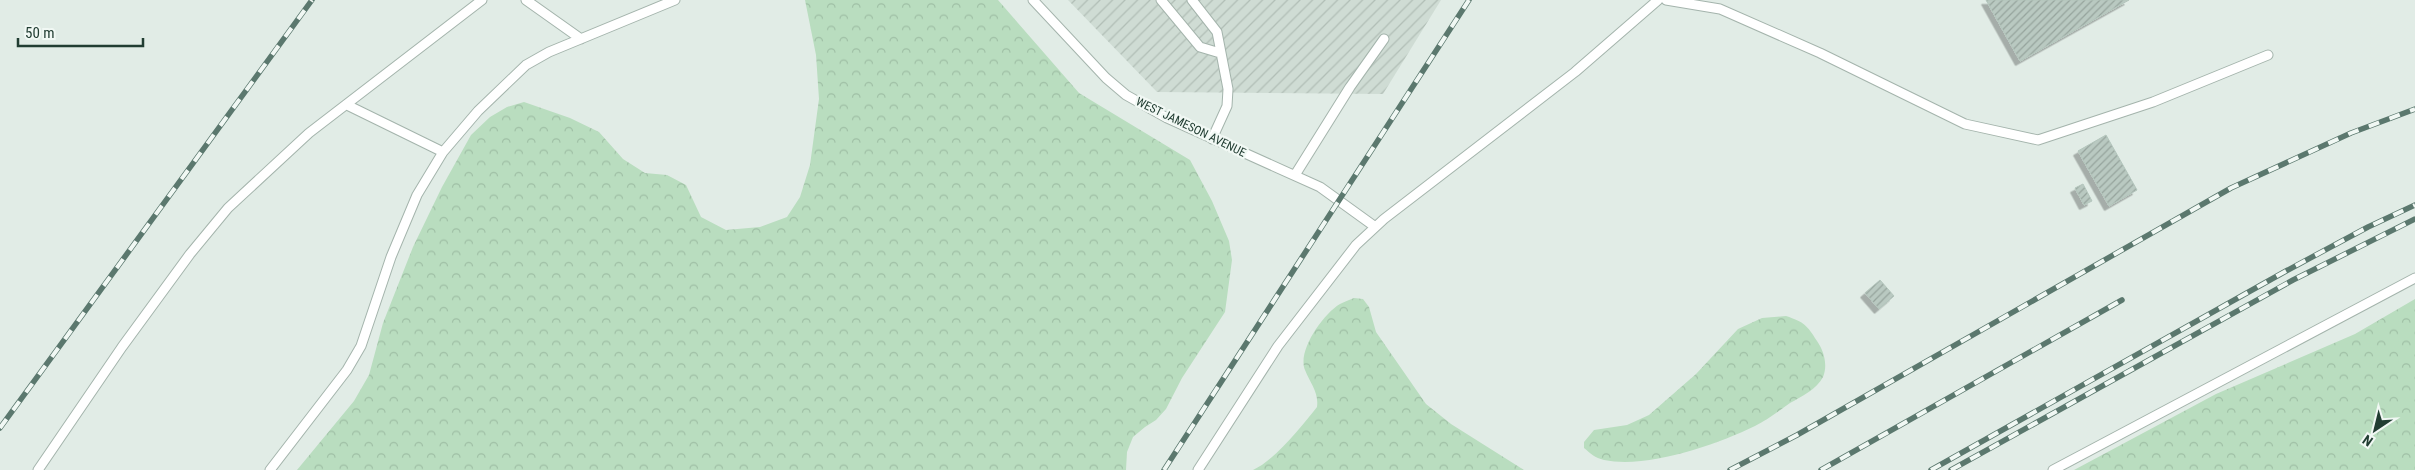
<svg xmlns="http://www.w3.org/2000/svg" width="2415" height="470" font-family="'Roboto Condensed',sans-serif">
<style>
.industrial{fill:url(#industrial-furrows)}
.forest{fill:url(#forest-crowns)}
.building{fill:url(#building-hatch);stroke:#b3c5bc;filter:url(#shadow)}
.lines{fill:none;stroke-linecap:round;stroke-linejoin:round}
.service-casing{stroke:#a4b4ac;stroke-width:11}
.service{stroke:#fff;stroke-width:9}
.rail-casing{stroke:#5b786e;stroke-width:5.5}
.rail{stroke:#f1f8f4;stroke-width:4;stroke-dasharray:11;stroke-linecap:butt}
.labels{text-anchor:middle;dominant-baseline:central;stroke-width:4.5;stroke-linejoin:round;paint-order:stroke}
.street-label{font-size:12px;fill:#213d32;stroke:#f1f8f4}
</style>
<defs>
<pattern id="industrial-furrows" width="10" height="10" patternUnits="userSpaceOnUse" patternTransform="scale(1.25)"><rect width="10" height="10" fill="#cfdcd4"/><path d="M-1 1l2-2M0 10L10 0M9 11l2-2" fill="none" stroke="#b1beb6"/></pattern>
<pattern id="forest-crowns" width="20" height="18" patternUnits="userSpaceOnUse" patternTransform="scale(1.25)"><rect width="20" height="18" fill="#b9ddbf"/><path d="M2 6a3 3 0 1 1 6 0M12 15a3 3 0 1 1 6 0" fill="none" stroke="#9fbfa5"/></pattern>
<pattern id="building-hatch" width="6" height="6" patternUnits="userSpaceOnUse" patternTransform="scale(1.25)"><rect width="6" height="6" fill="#b9c9c1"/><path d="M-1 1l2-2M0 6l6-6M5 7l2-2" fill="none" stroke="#96a49d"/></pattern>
<filter id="shadow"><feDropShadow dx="-4.5" dy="4.5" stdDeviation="0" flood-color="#0004"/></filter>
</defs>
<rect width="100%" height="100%" fill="#e1ece6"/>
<path class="industrial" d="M1068,0H1441L1383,94L1157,92Z"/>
<path class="forest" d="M805,0H998L1079,93L1190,160L1212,201L1229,241L1232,260L1225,312L1182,378L1166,409L1156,420L1145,427L1133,437L1127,452L1126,470H297L354,401L369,375L383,323L413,247L442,187L471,135L490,117L507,107L524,102L570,118L599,132L623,159L645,173L667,175L686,185L701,217L726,230L760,227L787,217L800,197L810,165L819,99L816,55Z
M1354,298L1363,299L1369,307L1376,332L1426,404L1451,424L1524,470H1253C1274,461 1302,426 1317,407C1319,392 1310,383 1305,370C1297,351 1323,314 1340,304C1344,302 1349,300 1354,298Z
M2415,299V470H2074L2216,394L2355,334Z
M1786,316C1804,322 1807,325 1817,341C1824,351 1828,365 1823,377C1817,389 1801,397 1790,403C1779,411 1767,420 1755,426C1716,445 1647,469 1604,460C1595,458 1590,453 1584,448V442L1594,430L1627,425L1649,415L1696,374L1738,329L1762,318Z"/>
<path class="building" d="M1986,0H2129L2020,61Z
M2106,135L2137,190L2109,206L2078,151Z
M2083,184L2092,201L2084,205L2075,188Z
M1880,280L1894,296L1879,309L1865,293Z"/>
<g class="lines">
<g class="service-casing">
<path id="service" d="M526,0L581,39
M1033,0L1106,78L1126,95L1167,118L1320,187L1374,226
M1161,0L1200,47L1220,53
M1192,0L1217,32L1228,89L1227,106L1212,139
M1666,0L1720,9L1820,53L1965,124L2038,140L2153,102L2268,55
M347,105L443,152
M1295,175L1350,87L1384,39
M38,470L122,347L190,254L228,208L309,133L482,0
M270,470L347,370L361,346L391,257L417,195L443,152L478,111L526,65L549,52L675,0
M1198,470L1278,346L1356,245L1384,219L1575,72L1658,0
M2053,470L2415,278"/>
</g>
<use href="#service" class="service"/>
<g class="rail-casing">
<path id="rail" d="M0,428L312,0
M1164,470L1469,0
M1730,470L1797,435L2231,188L2351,133L2415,109
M1821,470L2122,300
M1931,470L2286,271L2368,227L2415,205
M1951,470L2293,280L2415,219"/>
</g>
<use href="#rail" class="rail"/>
</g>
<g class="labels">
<g class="street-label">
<text transform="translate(1191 127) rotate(26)">WEST JAMESON AVENUE</text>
</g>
</g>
<g transform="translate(2375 430) rotate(215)" stroke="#f1f8f4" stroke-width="4" paint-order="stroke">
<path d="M0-4L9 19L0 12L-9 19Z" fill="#213d32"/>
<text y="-8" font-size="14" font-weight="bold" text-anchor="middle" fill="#213d32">N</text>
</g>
<path d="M18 38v8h125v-8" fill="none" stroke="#213d32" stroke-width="2.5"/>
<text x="25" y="38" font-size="15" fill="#213d32" stroke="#f1f8f4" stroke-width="4" paint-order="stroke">50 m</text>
</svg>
